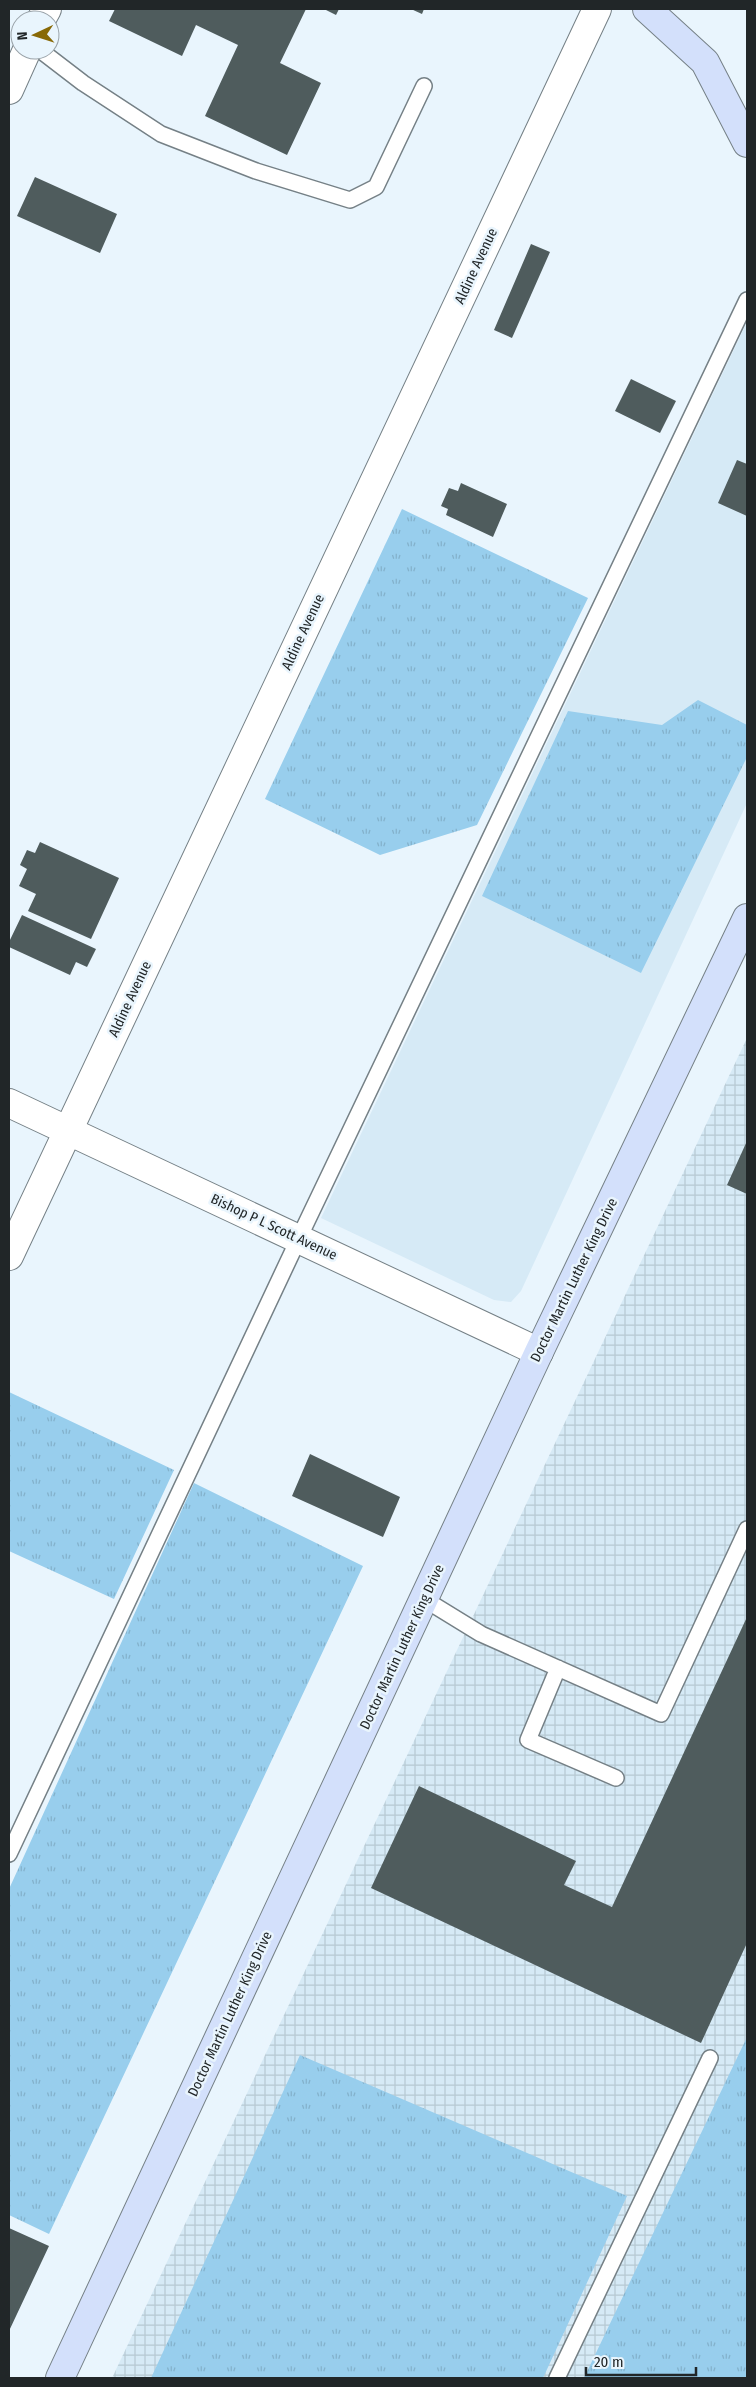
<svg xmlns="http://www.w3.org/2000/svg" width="756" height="2387" font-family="'Fira Sans Condensed',sans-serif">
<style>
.built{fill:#d6eaf6}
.industrial{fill:url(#industrial-grid)}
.grass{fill:url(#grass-tufts)}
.building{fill:#4f5c5d}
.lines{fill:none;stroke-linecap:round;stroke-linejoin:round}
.service-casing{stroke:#758086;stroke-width:18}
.minor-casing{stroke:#758086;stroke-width:30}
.secondary-casing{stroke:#758086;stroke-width:30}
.service{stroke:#fff;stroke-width:15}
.minor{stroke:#fff;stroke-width:28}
.secondary{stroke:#d3e0fb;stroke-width:28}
.labels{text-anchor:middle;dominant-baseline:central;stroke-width:5;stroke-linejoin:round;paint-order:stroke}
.street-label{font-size:14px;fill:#212628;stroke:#e9f5fd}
</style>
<defs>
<pattern id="industrial-grid" width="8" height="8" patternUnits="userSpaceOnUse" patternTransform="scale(1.25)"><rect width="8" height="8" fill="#d6eaf6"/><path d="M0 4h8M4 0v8" fill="none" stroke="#b7c9d3"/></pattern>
<pattern id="grass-tufts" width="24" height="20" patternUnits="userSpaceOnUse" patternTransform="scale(1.25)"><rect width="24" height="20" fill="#98ceed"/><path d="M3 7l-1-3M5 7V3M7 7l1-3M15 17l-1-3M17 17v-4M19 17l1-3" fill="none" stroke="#83b1cb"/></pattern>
</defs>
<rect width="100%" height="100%" fill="#e9f5fd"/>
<path class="built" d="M747,322V803L521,1291L511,1302L494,1300L321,1218Z"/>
<path class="industrial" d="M747,1038V2378H112Z"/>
<path class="grass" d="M402,509L588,598L477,825L380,855L265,799Z
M698,700L747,725V757L641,973L482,896L568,711L662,725Z
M9,1392L174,1470L114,1599L9,1551Z
M194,1483L363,1566L49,2234L9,2215V1889Z
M747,2037V2378H584Z
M300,2055L627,2196L543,2378H151Z"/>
<path class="building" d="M115,9H306L280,63L321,83L287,155L205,116L238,45L196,25L182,56L109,21Z
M324,9H339L336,15Z
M411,9H424L422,14Z
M35,177L117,214L100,253L17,216Z
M531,244L550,252L512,338L494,330Z
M631,379L676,401L660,433L615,411Z
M737,460L747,464V516L718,503Z
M461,483L507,504L493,537L446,515L448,509L441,506L449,488L458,491Z
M40,842L119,878L91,939L28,911L36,894L19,886L27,869L20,865L27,850L35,853Z
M22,915L96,949L87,967L76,962L70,975L9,947V942Z
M747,1141V1194L727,1185Z
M310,1454L400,1497L383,1537L292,1496Z
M747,1617V1943L701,2043L371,1888L419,1786L576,1861L564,1885L612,1907Z
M9,2228L49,2246L9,2331Z"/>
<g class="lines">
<g class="service-casing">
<path id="service" d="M40,50L83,83L161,134L256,171L350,200L376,187L424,86
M424,1599L481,1634L661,1714L747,1529
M558,1668L528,1740L616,1778
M9,1854L299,1238L747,300
M557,2378L710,2058"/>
</g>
<g class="minor-casing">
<path id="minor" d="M41,20L47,9
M9,90L27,50
M9,1103L539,1352
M9,1256L597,9"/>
</g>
<g class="secondary-casing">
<path id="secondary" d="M647,9L705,62L747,143
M60,2378L539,1352L747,918"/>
</g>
<use href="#service" class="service"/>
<use href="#minor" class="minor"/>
<use href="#secondary" class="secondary"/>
</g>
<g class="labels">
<g class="street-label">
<text transform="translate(476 266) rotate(-65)">Aldine Avenue</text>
<text transform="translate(303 632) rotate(-65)">Aldine Avenue</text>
<text transform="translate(130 999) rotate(-65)">Aldine Avenue</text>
<text transform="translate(274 1227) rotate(25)">Bishop P L Scott Avenue</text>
<text transform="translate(574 1280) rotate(-64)">Doctor Martin Luther King Drive</text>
<text transform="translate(402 1647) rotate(-65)">Doctor Martin Luther King Drive</text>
<text transform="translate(230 2014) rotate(-65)">Doctor Martin Luther King Drive</text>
</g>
</g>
<rect width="756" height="2387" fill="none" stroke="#212628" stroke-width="20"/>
<g transform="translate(35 35) rotate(266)"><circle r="24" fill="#e9f5fd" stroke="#99a2a8"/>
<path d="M0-4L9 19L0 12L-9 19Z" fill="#886906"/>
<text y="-8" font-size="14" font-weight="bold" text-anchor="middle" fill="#212628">N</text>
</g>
<path d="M586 2367v8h110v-8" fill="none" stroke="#212628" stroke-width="2.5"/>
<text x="594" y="2367" font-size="15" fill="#212628" stroke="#e9f5fd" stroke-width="4" paint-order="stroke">20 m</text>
</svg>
